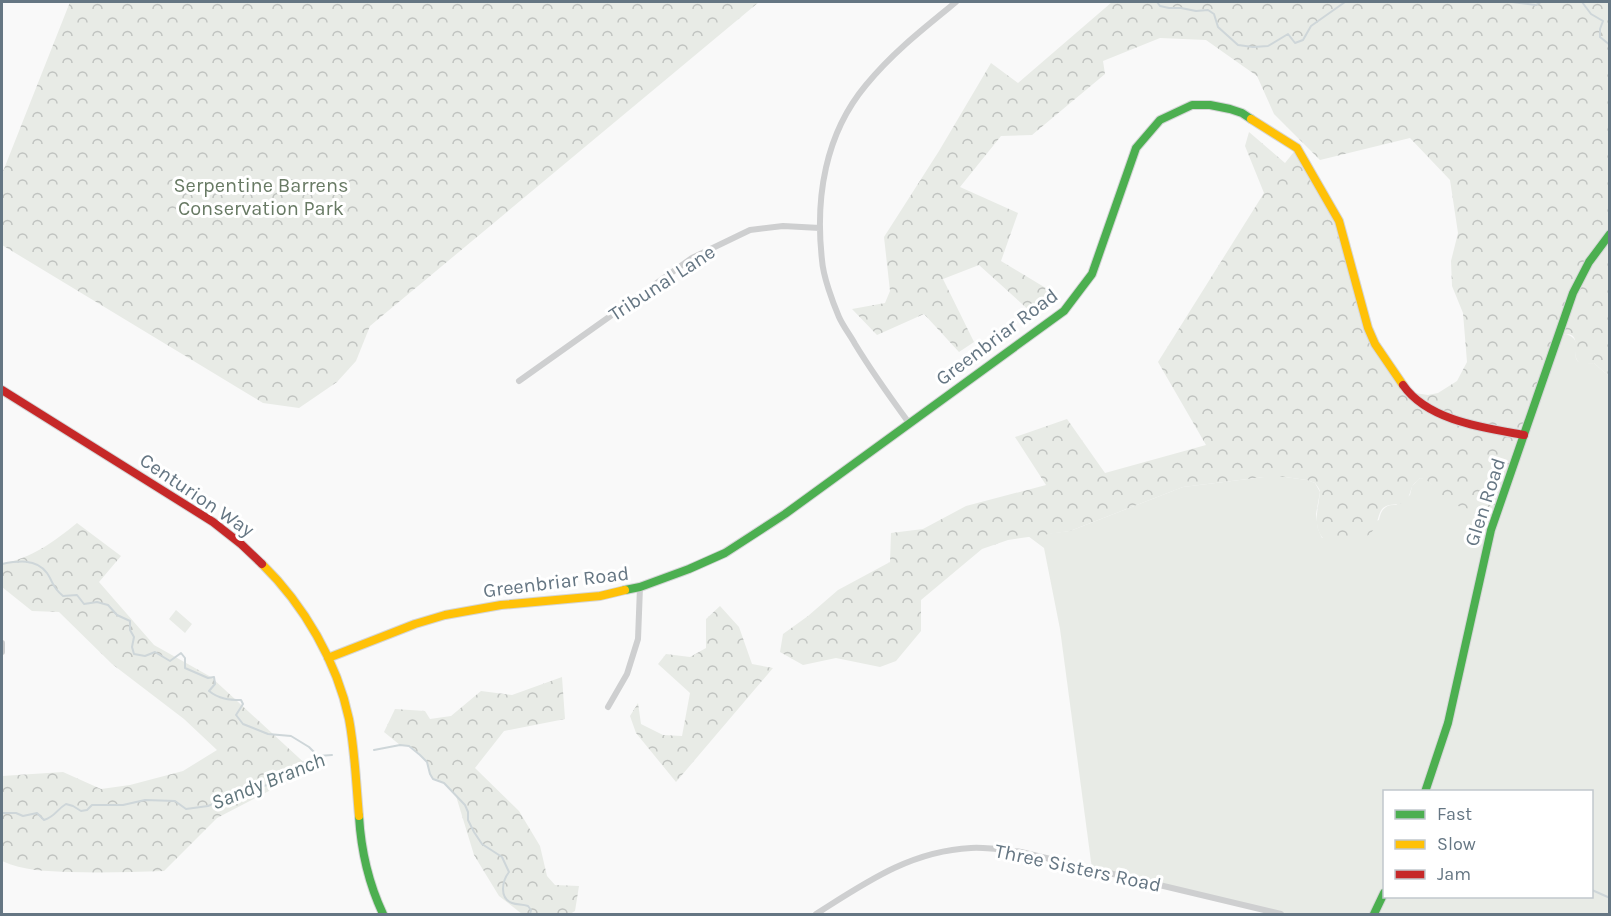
<svg xmlns="http://www.w3.org/2000/svg" width="1611" height="916" font-family="Karla,sans-serif">
<style>
.green{fill:#e8ebe6;fill-rule:evenodd}
.forest{fill:url(#forest-crowns)}
.lines{fill:none;stroke-linecap:round;stroke-linejoin:round}
.stream{stroke:#ced6d9;stroke-width:2}
.fast-casing{stroke:#d5d6d7;stroke-width:10}
.slow-casing{stroke:#d5d6d7;stroke-width:10}
.jam-casing{stroke:#d5d6d7;stroke-width:10}
.street{stroke:#cecfd0;stroke-width:6}
.fast{stroke:#4caf50;stroke-width:8}
.slow{stroke:#ffc107;stroke-width:8}
.jam{stroke:#c62828;stroke-width:8}
.labels{text-anchor:middle;dominant-baseline:central;stroke-width:6;stroke-linejoin:round;paint-order:stroke}
.park-label{font-size:20px;fill:#687a64;stroke:#fff}
.street-label{font-size:20px;fill:#657683;stroke:#fff}
.water-label{font-size:21px;font-style:italic;fill:#60757c;stroke:#fff}
</style>
<defs>
<pattern id="forest-crowns" width="20" height="18" patternUnits="userSpaceOnUse" patternTransform="scale(1.5)"><rect width="20" height="18" fill="#e8ebe6"/><path d="M2 6a3 3 0 1 1 6 0M12 15a3 3 0 1 1 6 0" fill="none" stroke="#c0c3c0"/></pattern>
</defs>
<rect width="100%" height="100%" fill="#f9f9f9"/>
<path class="green" d="M1566,334C1591,342 1558,367 1594,363L1604,372L1609,375V914H1281L1092,869L1060,629L1044,548L1028,536L1070,531L1183,487L1264,477H1285L1307,480L1315,483L1320,492L1316,514L1318,529L1322,538L1379,520C1381,510 1385,504 1396,505L1410,495L1412,486L1420,478L1426,479L1432,485L1559,335ZM1384,792H1592V896H1384Z
M176,610L192,624L185,633L169,619Z"/>
<path class="forest" d="M70,2H759L370,326L356,361L337,382L299,408L263,403L2,245V174Z
M1112,2L1284,3L1288,2H1609V375L1604,372L1594,363C1590,363 1584,366 1580,363C1568,357 1587,328 1559,335L1499,507C1477,513 1455,510 1439,493C1432,487 1430,480 1420,478C1418,481 1415,482 1413,485C1410,490 1410,497 1405,501C1398,507 1390,502 1383,508C1378,513 1378,523 1374,529C1364,544 1334,554 1322,537C1314,526 1317,512 1319,500C1319,499 1320,493 1320,491C1319,488 1317,486 1315,483L1307,480L1285,477H1264L1183,487L1070,531L1008,540L982,549L921,600V631L896,661L880,667L836,658L803,665L780,652L783,634L808,616L838,590L890,562L891,533L923,529L966,506L1046,485L1015,437L1067,419L1105,473L1206,445L1158,362L1264,193L1245,146L1249,132L1285,163L1297,148L1339,221L1370,326L1390,367L1408,392L1428,395L1438,393L1457,381L1467,362L1463,313L1452,286L1451,261L1458,233L1450,180L1410,138L1320,160L1274,114L1257,76L1206,40L1160,38L1103,61L1105,74L1032,135L1001,136L960,187L1018,213L1001,261L1054,293L1032,313L979,265L943,279L974,342L959,352L924,314L877,335L852,309L885,303L890,291L884,237L939,151L991,63L1018,83Z
M77,523L121,556L99,582L154,645L211,677L311,769L217,818L164,871C133,872 102,873 70,872C47,871 23,871 2,861V776L63,772L101,789L130,785L183,771L217,750L184,719L112,664L59,612L32,611L2,587V564C31,558 54,542 77,523Z
M720,606L739,627L752,664L773,668L676,782L636,733L630,716L638,703L641,724L663,735L682,736L690,693L658,664L666,654L690,657L706,648V619Z
M562,677L565,719L504,731L475,768L519,811L540,846L547,876L555,885L579,886L575,911L570,914H522L499,896L474,855L456,796L444,783L433,779L430,774L427,762L420,755L410,746L400,745L384,732L395,709L425,711L430,719L451,716L481,691L512,695Z"/>
<g class="lines">
<path class="stream" d="M1157,2L1160,6L1169,8H1181L1196,11L1208,10L1214,14L1218,27L1238,45L1253,47L1268,46L1288,34L1295,43L1303,40L1311,26L1345,2
M1512,2L1536,5L1541,2
M1566,2H1570
M1582,2L1591,14L1603,21L1600,29V37L1610,45
M2,564C17,561 36,558 47,573C54,583 51,586 63,596L77,595L84,604L97,602L108,605L117,615L130,621V630L134,637L132,647L134,654L145,656L155,652L170,661L181,653L185,658V668L208,678L214,677L215,684L209,691C219,699 229,700 241,700L243,704L236,715L243,724L268,734L291,736L309,747L318,756
M374,750L400,745L409,746L420,755L427,762L430,774L433,779L444,783L465,805L468,812V820L474,832L482,844L502,857L509,872C502,881 499,898 512,903C517,905 523,904 528,906L531,910L530,914
M2,813H16L23,816L37,813L44,820C56,816 56,810 66,804L73,806L81,811L87,810L92,805H123L145,800L175,801L186,809L208,806L223,800L238,790L264,786L277,781L299,764L309,761L318,756L332,755
M1592,890L1610,898"/>
<g class="fast-casing">
<path id="fast" d="M625,590L640,587L689,569L725,553L785,514L1064,311L1092,274L1136,148L1160,120L1192,105H1210L1230,109L1242,113L1251,119
M1425,792L1448,723L1491,530L1573,293L1589,262L1610,234
M359,816C361,850 368,882 383,914
M1374,914L1384,893"/>
</g>
<g class="slow-casing">
<path id="slow" d="M1251,119L1297,148L1339,221L1368,328L1375,344L1403,385
M262,564C304,605 337,662 349,719C355,751 356,783 359,816
M328,658L415,624L445,615L501,605L600,596L625,590"/>
</g>
<g class="jam-casing">
<path id="jam" d="M1403,385C1428,421 1485,428 1524,435
M2,390L213,522L241,544L262,564"/>
</g>
<path class="street" d="M519,381L692,258L750,230L783,226L820,228
M909,423C890,397 872,372 855,344C850,335 843,326 839,317C833,303 823,276 822,260C815,198 825,134 866,85C892,53 924,28 956,2
M2,643V652
M608,707L627,674L638,639L640,587
M816,914C865,883 910,851 971,848C987,847 1004,850 1021,852L1281,914"/>
<use href="#fast" class="fast"/>
<use href="#slow" class="slow"/>
<use href="#jam" class="jam"/>
</g>
<g class="labels">
<g class="park-label">
<text x="261" y="185">Serpentine Barrens<tspan x="261" dy="23">Conservation Park</tspan></text>
</g>
<g class="street-label">
<text transform="translate(662 283) rotate(-33)">Tribunal Lane</text>
<text transform="translate(997 337) rotate(-37)">Greenbriar Road</text>
<text transform="translate(197 495) rotate(34)">Centurion Way</text>
<text transform="translate(1485 502) rotate(-72)">Glen Road</text>
<text transform="translate(556 582) rotate(-7)">Greenbriar Road</text>
<text transform="translate(1078 868) rotate(12)">Three Sisters Road</text>
</g>
<g class="water-label">
<text transform="translate(268 781) rotate(-22)">Sandy Branch</text>
</g>
</g>
<rect width="1611" height="916" fill="none" stroke="#657683" stroke-width="6"/>
<rect x="1383" y="790" width="210" height="108" fill="#ffffff" stroke="#c1c8cd" stroke-width="1.5"/>
<rect x="1395" y="810" width="30" height="9" fill="#4caf50" stroke="#c1c8cd" stroke-width="1.5"/>
<text x="1437" y="820" font-size="18" fill="#657683">Fast</text>
<rect x="1395" y="840" width="30" height="9" fill="#ffc107" stroke="#c1c8cd" stroke-width="1.5"/>
<text x="1437" y="850" font-size="18" fill="#657683">Slow</text>
<rect x="1395" y="870" width="30" height="9" fill="#c62828" stroke="#c1c8cd" stroke-width="1.5"/>
<text x="1437" y="880" font-size="18" fill="#657683">Jam</text>
</svg>
